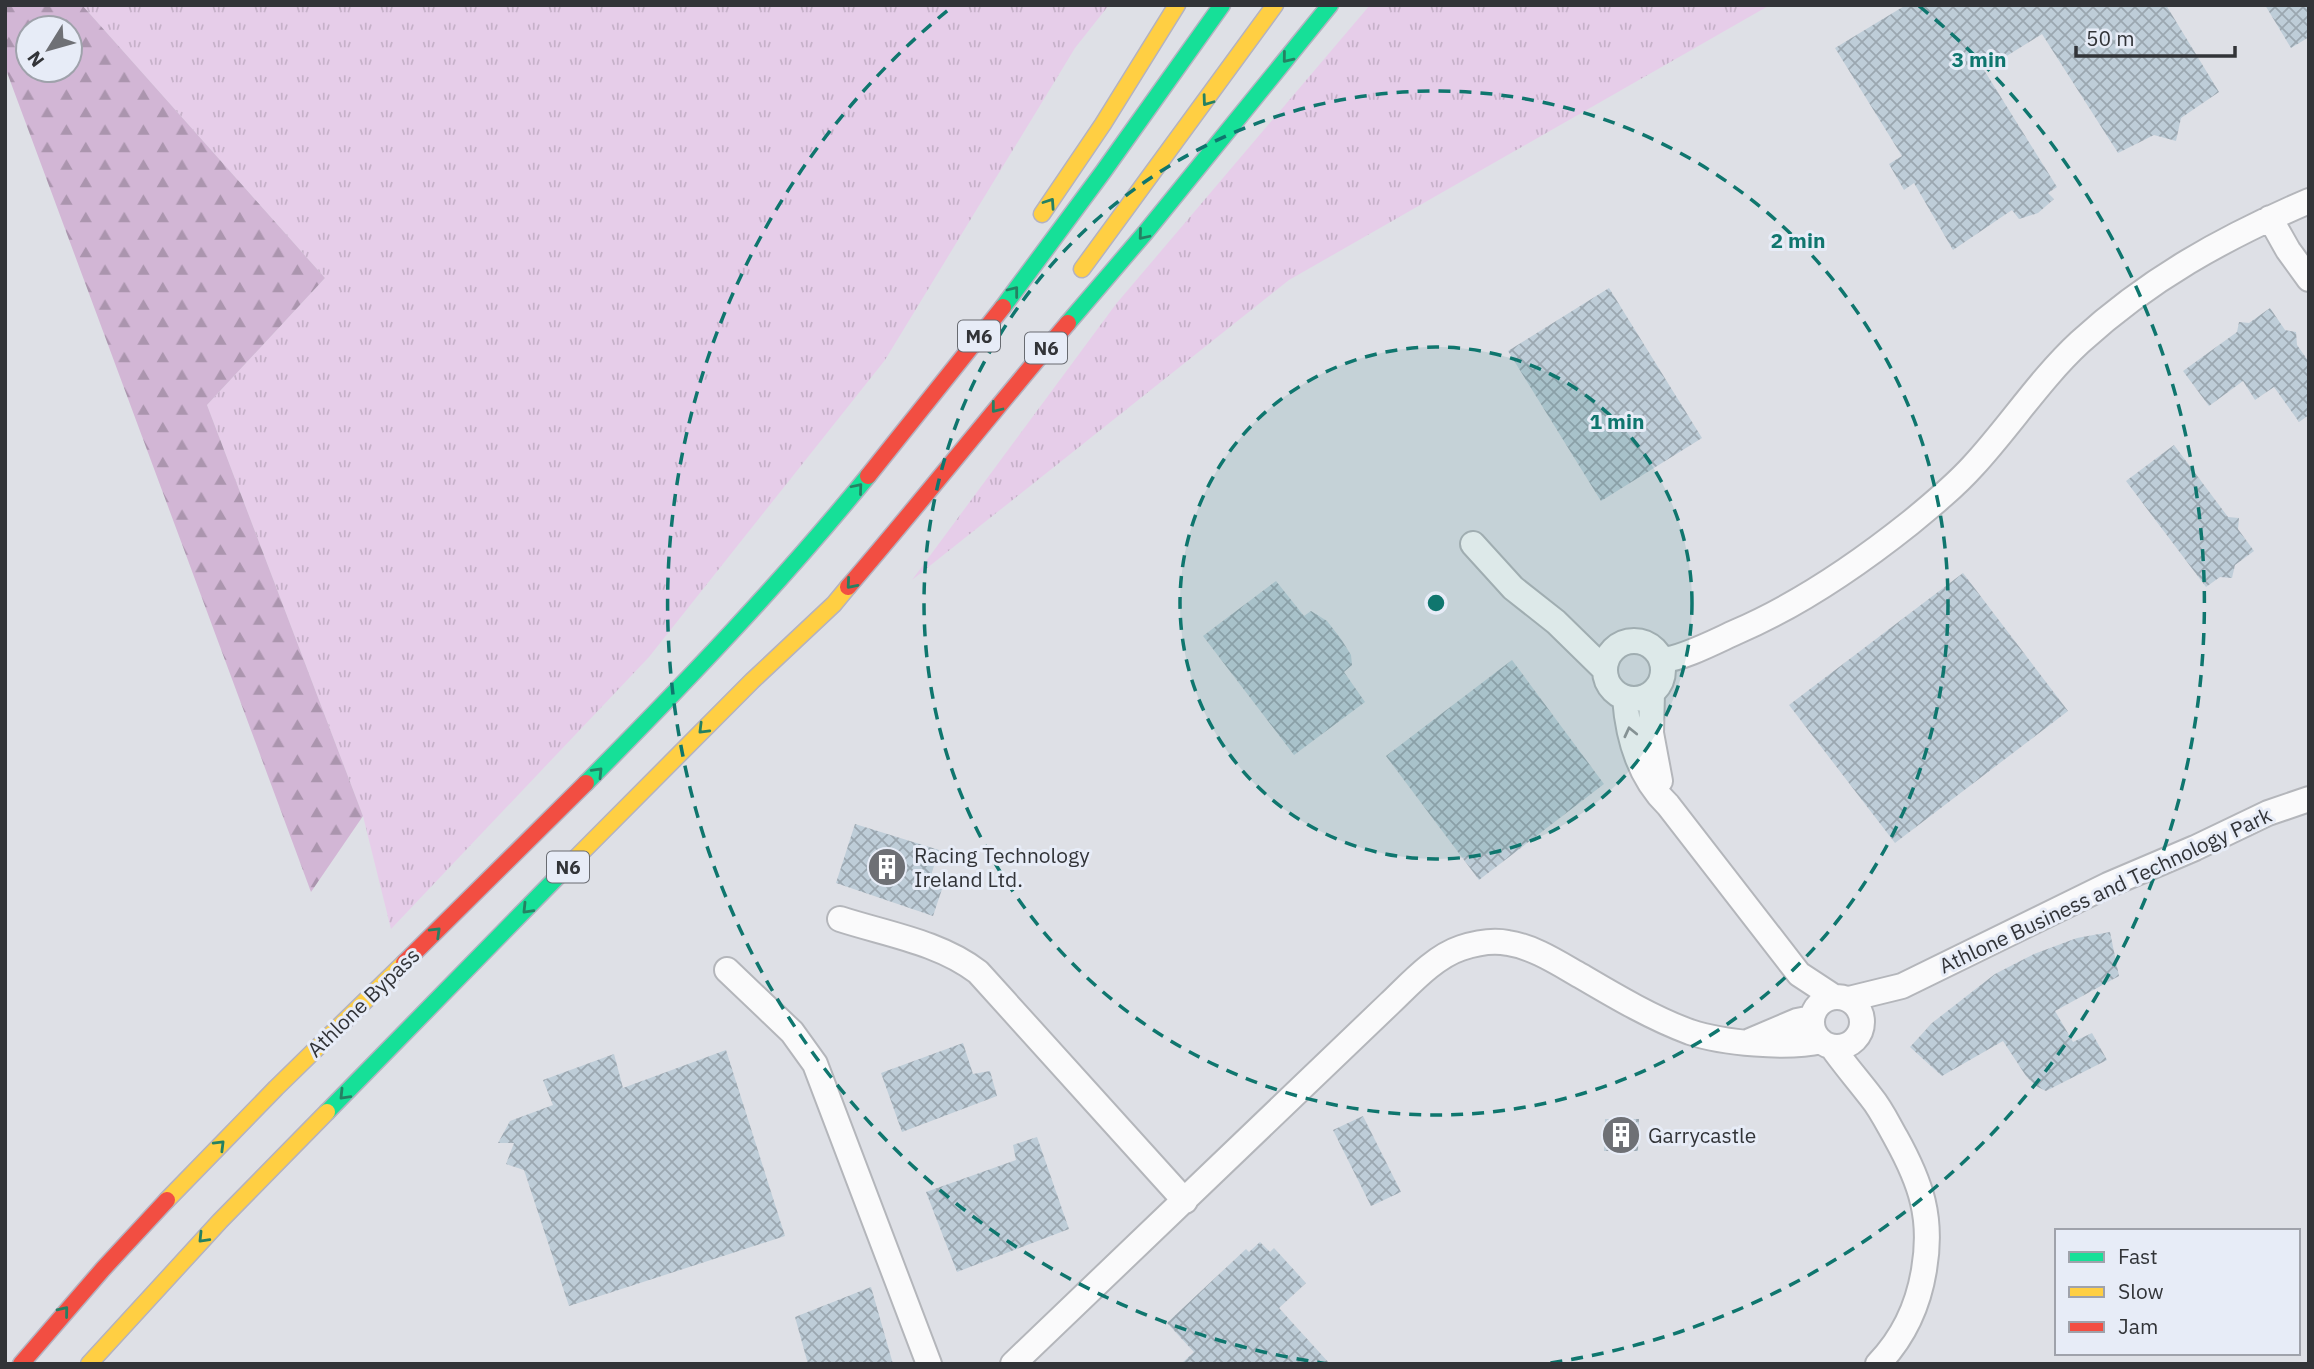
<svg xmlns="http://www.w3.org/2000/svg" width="2314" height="1369" font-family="'IBM Plex Sans',sans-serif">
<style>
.grass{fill:url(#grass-tufts)}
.forest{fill:url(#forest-firs);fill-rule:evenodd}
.building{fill:url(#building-cross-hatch)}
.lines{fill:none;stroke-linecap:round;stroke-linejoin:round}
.street-casing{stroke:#b4b6bb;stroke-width:28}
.fast-casing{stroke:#b4b2c0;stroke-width:19}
.slow-casing{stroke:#b4b2c0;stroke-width:19}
.jam-casing{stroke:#b4b2c0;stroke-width:19}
.street{stroke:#fafafb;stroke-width:24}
.fast{stroke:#16e098;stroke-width:16}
.slow{stroke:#ffcf43;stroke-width:16}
.jam{stroke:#f24e42;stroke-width:16}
.oneway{stroke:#258163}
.oneway2{stroke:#96979a}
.ring{fill:none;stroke:#0f766e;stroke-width:3.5;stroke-dasharray:12 9}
.labels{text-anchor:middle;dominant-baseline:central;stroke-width:6;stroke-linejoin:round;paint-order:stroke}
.shield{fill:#e7ecf7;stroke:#686b71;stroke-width:2}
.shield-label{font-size:19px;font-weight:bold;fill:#323438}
.poi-label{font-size:21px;fill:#323438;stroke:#e7ecf7;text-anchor:start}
.street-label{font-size:21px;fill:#323438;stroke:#e7ecf7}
.centre{fill:#0f766e;stroke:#e7ecf7;stroke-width:3.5}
.ring-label{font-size:21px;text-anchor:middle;font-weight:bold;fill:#0f766e;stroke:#e7ecf7;stroke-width:6;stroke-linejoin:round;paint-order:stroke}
</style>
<defs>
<pattern id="grass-tufts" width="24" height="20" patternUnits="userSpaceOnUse" patternTransform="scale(1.75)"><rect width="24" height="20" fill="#e6cde9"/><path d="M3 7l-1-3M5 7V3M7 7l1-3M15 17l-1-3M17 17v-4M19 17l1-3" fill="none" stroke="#c6b1c9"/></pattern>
<pattern id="forest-firs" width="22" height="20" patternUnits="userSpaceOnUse" patternTransform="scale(1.75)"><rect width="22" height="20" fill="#d2b6d5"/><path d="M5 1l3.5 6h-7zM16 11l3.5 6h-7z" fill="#ab95ae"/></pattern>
<pattern id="building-cross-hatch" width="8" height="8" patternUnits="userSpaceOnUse" patternTransform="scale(1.75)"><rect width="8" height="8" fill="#becdd8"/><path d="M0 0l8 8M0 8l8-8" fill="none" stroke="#9ba7b0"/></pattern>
</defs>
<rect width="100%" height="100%" fill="#dee0e6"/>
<path class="grass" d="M82,5H1109L1075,48L885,360L649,657L391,929L363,816L207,405L325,278Z
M1370,5H1770L1289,280L912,580L1116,304Z"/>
<path class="forest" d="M5,5H82L325,278L207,405L363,816L311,892L5,67ZM28,28H70V70H28Z"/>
<path class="building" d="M1906,5H2166L2219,92L2181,118L2176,141L2154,135L2118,153L2042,34L1984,70L2057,187L2048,193L2054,199L2038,213L2019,219L2012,210L1953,250L1914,183L1904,190L1889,164L1902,156L1835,48Z
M2265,5H2309V37L2291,48Z
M1609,288L1702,438L1601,501L1508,351Z
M2270,308L2285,330L2296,332L2297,345L2309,362V415L2299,422L2274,387L2255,400L2243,381L2209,406L2183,371L2237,332L2239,322L2249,323Z
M2174,445L2228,517L2239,518L2238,529L2254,551L2235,565L2232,578L2220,577L2206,587L2126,481Z
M1963,573L2068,711L1895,843L1789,705Z
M1276,581L1304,616L1311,611L1327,621L1341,639L1351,655L1352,665L1344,672L1365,702L1294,755L1203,636Z
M1512,660L1604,784L1479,880L1386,756Z
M855,824L939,850L928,885L942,889L933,916L836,883Z
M2110,932L2119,976L2055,1011L2073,1042L2092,1033L2107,1060L2046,1091L2036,1086L2026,1076L2003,1041L1942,1076L1910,1047L1932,1023L1995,974L2034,954L2077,938Z
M963,1043L973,1074L990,1071L997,1096L902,1132L881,1073Z
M726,1050L785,1236L569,1306L524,1170L506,1164L514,1143H498L510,1121L553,1105L543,1080L614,1054L623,1088Z
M1363,1116L1401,1192L1371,1206L1333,1130Z
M1605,1119H1639L1638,1151H1604Z
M1037,1137L1069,1229L957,1272L926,1192L1016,1160L1013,1145Z
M1260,1242L1270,1252L1274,1248L1306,1283L1279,1308L1330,1364H1181L1194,1352L1167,1323L1246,1249L1249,1252Z
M871,1287L893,1364H808L795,1317Z"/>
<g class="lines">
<g class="street-casing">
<path id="street" d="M2270,218L2288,250L2309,279
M1473,544L1513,588L1556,622L1604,669
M1605 670a29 29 0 1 1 58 0a29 29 0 1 1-58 0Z
M1662,660C1682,659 1716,641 1736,632C1799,605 1856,566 1910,523C1932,505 1954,487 1973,466C2010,426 2040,379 2080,342C2149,279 2223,238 2309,201
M1652,693L1651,733L1660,781
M1625,698C1628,738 1639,777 1668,805L1799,974L1834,997
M840,919C886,934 939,942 978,972L1185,1201
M727,970L792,1032L815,1064L929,1364
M1812 1022a25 25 0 1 1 50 0a25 25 0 1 1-50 0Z
M1849,999L1902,986L2108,885L2195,848L2268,813L2309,799
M1750,1041L1797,1021L1812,1018
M1832,1047C1844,1064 1858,1080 1871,1097C1881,1109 1888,1124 1896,1138C1921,1183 1933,1218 1924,1270C1918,1307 1904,1337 1878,1364
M1013,1364L1390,1003C1410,984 1434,957 1461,948C1476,943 1493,940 1508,943C1534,947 1558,963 1581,976C1615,996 1652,1018 1690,1032C1723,1043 1787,1049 1821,1041"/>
</g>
<g class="fast-casing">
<path id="fast" d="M1003,307L1103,172L1222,5
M1068,323L1145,233L1330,5
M586,783C684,684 780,584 868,476
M327,1112L571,863"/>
</g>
<g class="slow-casing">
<path id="slow" d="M1042,214L1103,124L1177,5
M1082,269L1275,5
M571,863L752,681L834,604L848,587
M167,1200L276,1088L404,963
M89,1364L220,1221L327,1112"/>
</g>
<g class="jam-casing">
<path id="jam" d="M868,476L1003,307
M848,587C923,500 994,410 1068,323
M404,963L586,783
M21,1364L103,1269L167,1200"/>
</g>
<use href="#street" class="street"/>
<use href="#fast" class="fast"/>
<use href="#slow" class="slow"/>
<use href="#jam" class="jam"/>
</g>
<defs><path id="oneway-chevron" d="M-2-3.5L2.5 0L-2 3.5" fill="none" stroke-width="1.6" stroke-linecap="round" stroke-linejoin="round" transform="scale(1.75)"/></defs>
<g class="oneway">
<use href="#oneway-chevron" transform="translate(1287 58) rotate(129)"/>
<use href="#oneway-chevron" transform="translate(1207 101) rotate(126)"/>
<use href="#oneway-chevron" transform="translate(1050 203) rotate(-56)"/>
<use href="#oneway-chevron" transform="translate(1143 235) rotate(130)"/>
<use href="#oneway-chevron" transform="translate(1014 291) rotate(-52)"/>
<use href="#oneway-chevron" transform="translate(996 408) rotate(128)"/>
<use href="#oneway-chevron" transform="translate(858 488) rotate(-50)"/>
<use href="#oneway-chevron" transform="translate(851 584) rotate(131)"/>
<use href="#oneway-chevron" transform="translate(703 729) rotate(135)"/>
<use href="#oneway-chevron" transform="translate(598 772) rotate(-46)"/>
<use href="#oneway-chevron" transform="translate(527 909) rotate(134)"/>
<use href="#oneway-chevron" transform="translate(436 932) rotate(-44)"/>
<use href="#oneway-chevron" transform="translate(344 1095) rotate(134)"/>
<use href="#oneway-chevron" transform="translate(220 1145) rotate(-45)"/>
<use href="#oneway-chevron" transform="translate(203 1238) rotate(134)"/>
<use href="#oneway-chevron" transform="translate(64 1311) rotate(-51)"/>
</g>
<use class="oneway2" href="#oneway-chevron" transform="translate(1630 732) rotate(-103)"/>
<circle cx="1436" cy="603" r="256" fill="#0f766e" fill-opacity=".12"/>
<g class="ring">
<circle cx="1436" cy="603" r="256"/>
<circle cx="1436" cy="603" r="512"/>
<path d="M1329 1364A768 768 0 0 1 953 6M1919 6A768 768 0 0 1 1543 1364"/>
</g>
<defs>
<g id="building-disc" transform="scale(2.0125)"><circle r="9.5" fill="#6e7075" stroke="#e7ecf7"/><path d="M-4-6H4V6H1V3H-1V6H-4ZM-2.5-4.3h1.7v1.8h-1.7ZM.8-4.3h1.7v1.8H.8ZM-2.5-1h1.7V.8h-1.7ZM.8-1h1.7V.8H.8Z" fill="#fff"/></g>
</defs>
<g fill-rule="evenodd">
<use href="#building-disc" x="887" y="867"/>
<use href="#building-disc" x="1621" y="1135"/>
</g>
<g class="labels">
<g class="shield">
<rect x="958" y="320.5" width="42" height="31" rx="5"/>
<rect x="1025" y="332.5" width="42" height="31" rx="5"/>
<rect x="547" y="851.5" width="42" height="31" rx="5"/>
</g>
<g class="shield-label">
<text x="979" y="336">M6</text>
<text x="1046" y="348">N6</text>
<text x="568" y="867">N6</text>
</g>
<g class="poi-label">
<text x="914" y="855">Racing Technology<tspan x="914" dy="24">Ireland Ltd.</tspan></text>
<text x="1648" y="1135">Garrycastle</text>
</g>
<g class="street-label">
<text transform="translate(2105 890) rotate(-25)">Athlone Business and Technology Park</text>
<text transform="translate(363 1002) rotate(-44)">Athlone Bypass</text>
</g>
</g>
<circle cx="1436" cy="603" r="10" class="centre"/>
<g class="ring-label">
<text x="1979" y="67">3 min</text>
<text x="1798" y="248">2 min</text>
<text x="1617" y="429">1 min</text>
</g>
<rect width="2314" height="1369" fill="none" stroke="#323438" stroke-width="14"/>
<rect x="2055" y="1229" width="245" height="126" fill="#e7ecf7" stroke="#9fa2ab" stroke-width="2"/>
<rect x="2069" y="1252" width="35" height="10" fill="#16e098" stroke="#9fa2ab" stroke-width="2"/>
<text x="2118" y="1264" font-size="21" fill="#323438">Fast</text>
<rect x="2069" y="1287" width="35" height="10" fill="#ffcf43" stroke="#9fa2ab" stroke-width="2"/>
<text x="2118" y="1299" font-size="21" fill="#323438">Slow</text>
<rect x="2069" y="1322" width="35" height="10" fill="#f24e42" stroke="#9fa2ab" stroke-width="2"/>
<text x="2118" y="1334" font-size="21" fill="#323438">Jam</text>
<g transform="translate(49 49) rotate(233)"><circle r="33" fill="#e7ecf7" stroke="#9fa2ab" stroke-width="2"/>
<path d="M0-5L12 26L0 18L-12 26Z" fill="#6e7075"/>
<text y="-10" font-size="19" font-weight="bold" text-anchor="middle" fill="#323438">N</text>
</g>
<path d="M2076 46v10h159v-10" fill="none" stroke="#323438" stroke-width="3.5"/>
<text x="2086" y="46" font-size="21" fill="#323438" stroke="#e7ecf7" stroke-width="5" paint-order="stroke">50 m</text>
</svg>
